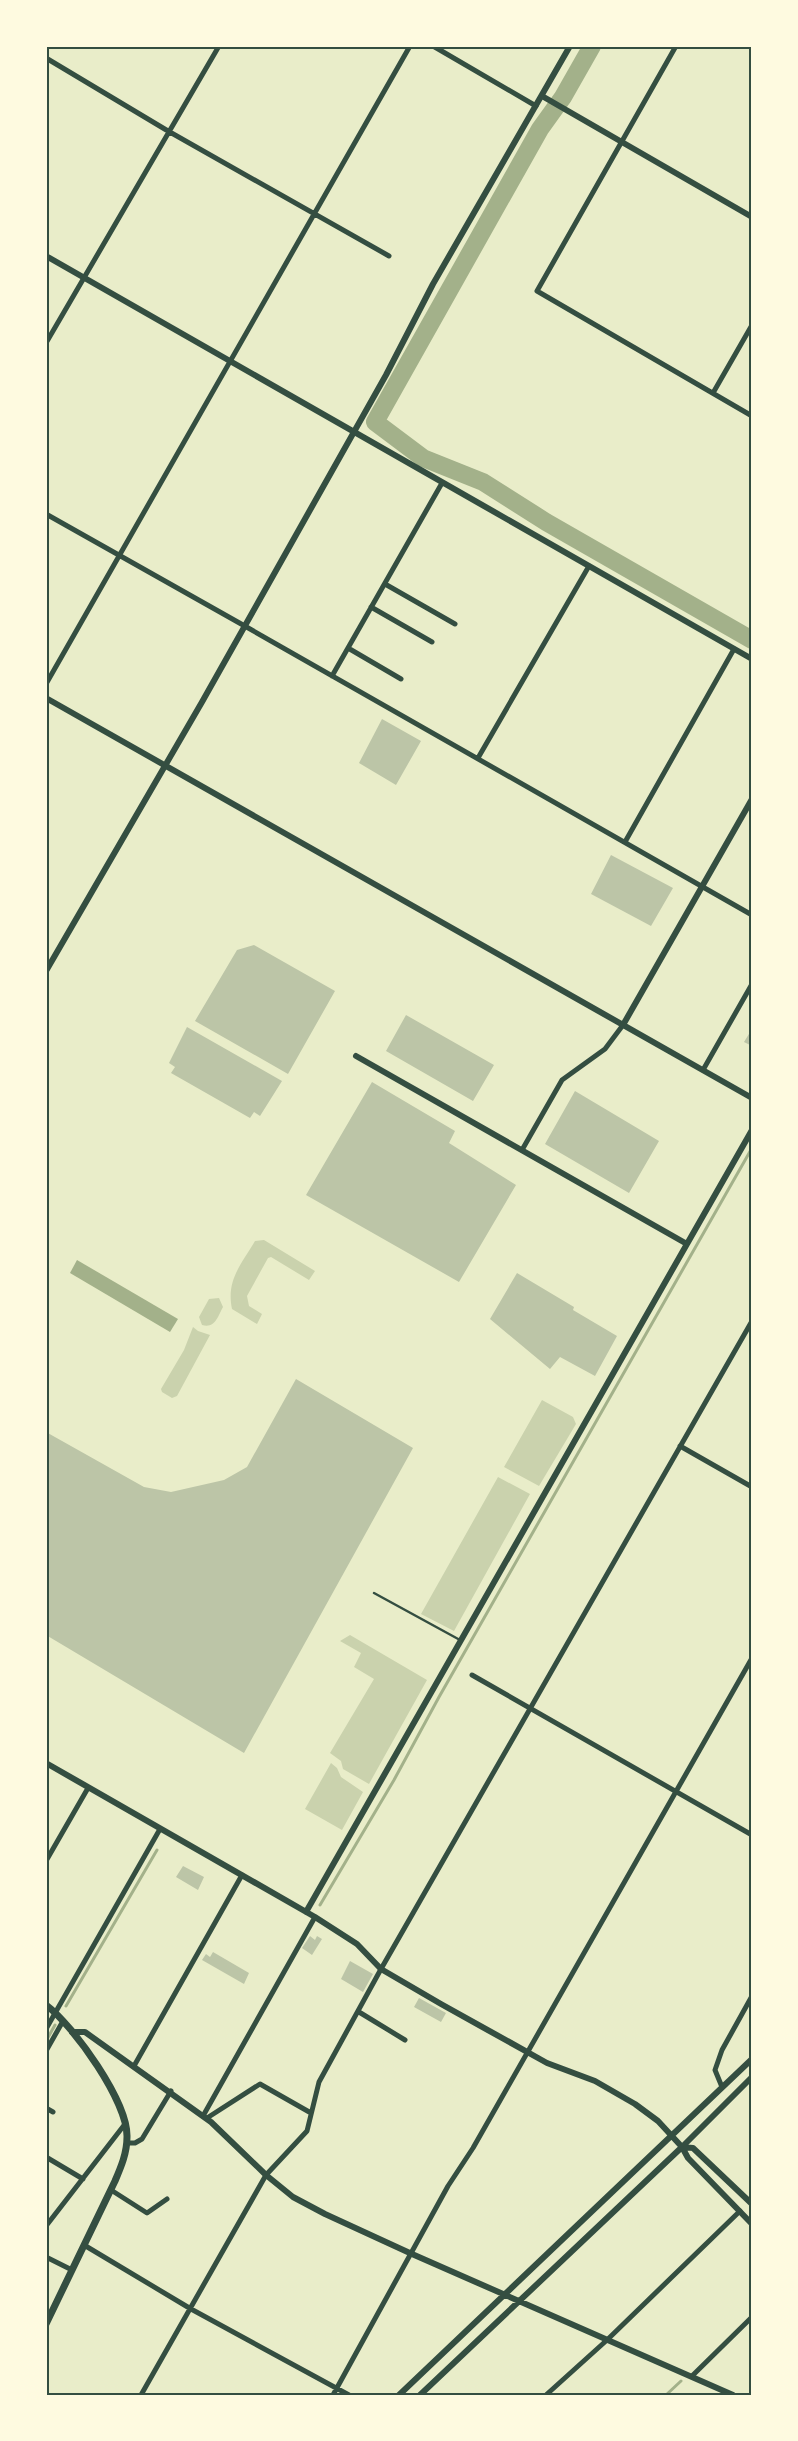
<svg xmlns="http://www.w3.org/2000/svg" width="798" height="2441" font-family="'Golos Text',sans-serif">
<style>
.green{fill:#cad2ad}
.water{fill:#a3b18a}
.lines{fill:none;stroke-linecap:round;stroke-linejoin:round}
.stream{stroke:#a3b18a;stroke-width:3}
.river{stroke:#a3b18a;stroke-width:18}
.building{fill:#bcc5a7}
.service{stroke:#344e41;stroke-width:2.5}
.minor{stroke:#344e41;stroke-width:5}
.tertiary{stroke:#344e41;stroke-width:6}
.secondary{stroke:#344e41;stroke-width:7}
.neatline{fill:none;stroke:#344e41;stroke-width:2}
</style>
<rect width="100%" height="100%" fill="#e9edc9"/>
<path class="green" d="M264,1240L315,1271L309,1280L271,1257L268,1258L247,1296L249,1306L262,1314L257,1324L232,1309C226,1280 241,1265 255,1241Z
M219,1298L223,1307C218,1316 215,1329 202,1325L199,1317L209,1299Z
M193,1327L198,1331L210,1335L177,1396L172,1398L162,1392L161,1389L184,1350Z
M542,1400L573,1417L576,1424L539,1486L504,1467Z
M498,1477L530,1494L454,1631L421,1614Z
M350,1635L427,1680L369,1784L343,1769L341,1761L330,1753L374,1679L354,1667L361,1653L340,1641Z
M331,1763L337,1768L341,1777L363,1792L342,1830L305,1809Z"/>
<path class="water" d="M77,1260L178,1319L170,1332L70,1273Z"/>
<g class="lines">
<path class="stream" d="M320,1905L394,1780L439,1697L752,1148
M66,2006L157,1850
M46,2041L55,2025
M666,2395L681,2381"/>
<path class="river" d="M592,46L563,97L540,129L375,422L423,458L483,482L546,522L752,640"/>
</g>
<path class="building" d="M382,719L421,741L396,785L359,763Z
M611,855L673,888L651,926L591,894Z
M254,945L335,991L288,1074L195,1021L237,950Z
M406,1015L494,1065L473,1101L386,1051Z
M187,1027L282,1081L260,1116L254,1112L250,1118L171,1073L175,1067L169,1063Z
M752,1029V1046L744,1042Z
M372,1082L455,1131L449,1143L516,1185L459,1282L306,1195Z
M575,1091L659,1141L629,1193L545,1144Z
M517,1273L574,1307L573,1310L617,1336L595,1376L560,1357L550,1369L490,1319Z
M296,1379L413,1448L244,1753L46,1635V1432L144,1487L171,1492L224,1480L247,1467Z
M183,1866L204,1877L198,1890L176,1877Z
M310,1936L315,1940L317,1936L322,1939L312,1955L302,1948Z
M213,1952L249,1973L244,1984L202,1960L206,1954L210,1957Z
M350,1961L373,1974L363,1992L341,1979Z
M419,1998L446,2013L441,2022L414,2007Z"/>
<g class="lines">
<path class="service" d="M374,1593L460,1640"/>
<path class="minor" d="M433,46L536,106
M676,46L537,291L752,416
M46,58L168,131L389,256
M46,343L219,46
M713,393L752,325
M46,514L243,625
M385,584L455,624
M371,607L432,642
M243,625L752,915
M348,648L401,679
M332,676L442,483
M46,684L410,46
M478,758L589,566
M625,842L734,649
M703,1070L752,984
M522,1150L562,1080L605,1049L623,1025
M680,1446L752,1487
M472,1675L752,1835
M46,1861L88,1788
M359,2012L405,2040
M46,2029L160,1829
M46,2051L63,2021
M134,2066L242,1875
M722,2087L715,2070L722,2050L752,1996
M46,2108L53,2112
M203,2116L315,1917
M207,2118L260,2084L311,2113
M127,2143H135L142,2139L171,2091
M46,2157L83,2179
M111,2190L147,2213L167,2199
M46,2226L125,2124
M84,2245L191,2309L349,2395
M46,2257L72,2270
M692,2376L752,2317
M141,2395L266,2175L307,2131L319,2082L381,1969L752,1321
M333,2395L448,2186L473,2148L752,1658
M546,2395L607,2340L740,2211"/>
<path class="tertiary" d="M542,96L752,217
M46,256L752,659
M46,698L752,1098
M46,971L202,702L386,375L433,284L570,46
M623,1025L752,799
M356,1056L687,1244
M46,1763L315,1917L357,1944L381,1969L441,2004L547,2063L595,2081L635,2104L658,2121L682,2147L688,2158L752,2224
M306,1912L752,1130
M72,2032H85L211,2122L266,2175L293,2197L325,2214L412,2254L733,2395
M682,2147L693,2148L752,2204
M399,2395L752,2059
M420,2395L682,2147L752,2077"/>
<path class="secondary" d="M46,2005C74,2026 128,2102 127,2137C127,2153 121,2167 115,2181L46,2324"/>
</g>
<rect width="798" height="2441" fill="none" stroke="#fefae0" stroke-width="95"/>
<rect x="48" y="48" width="702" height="2346" class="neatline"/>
</svg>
